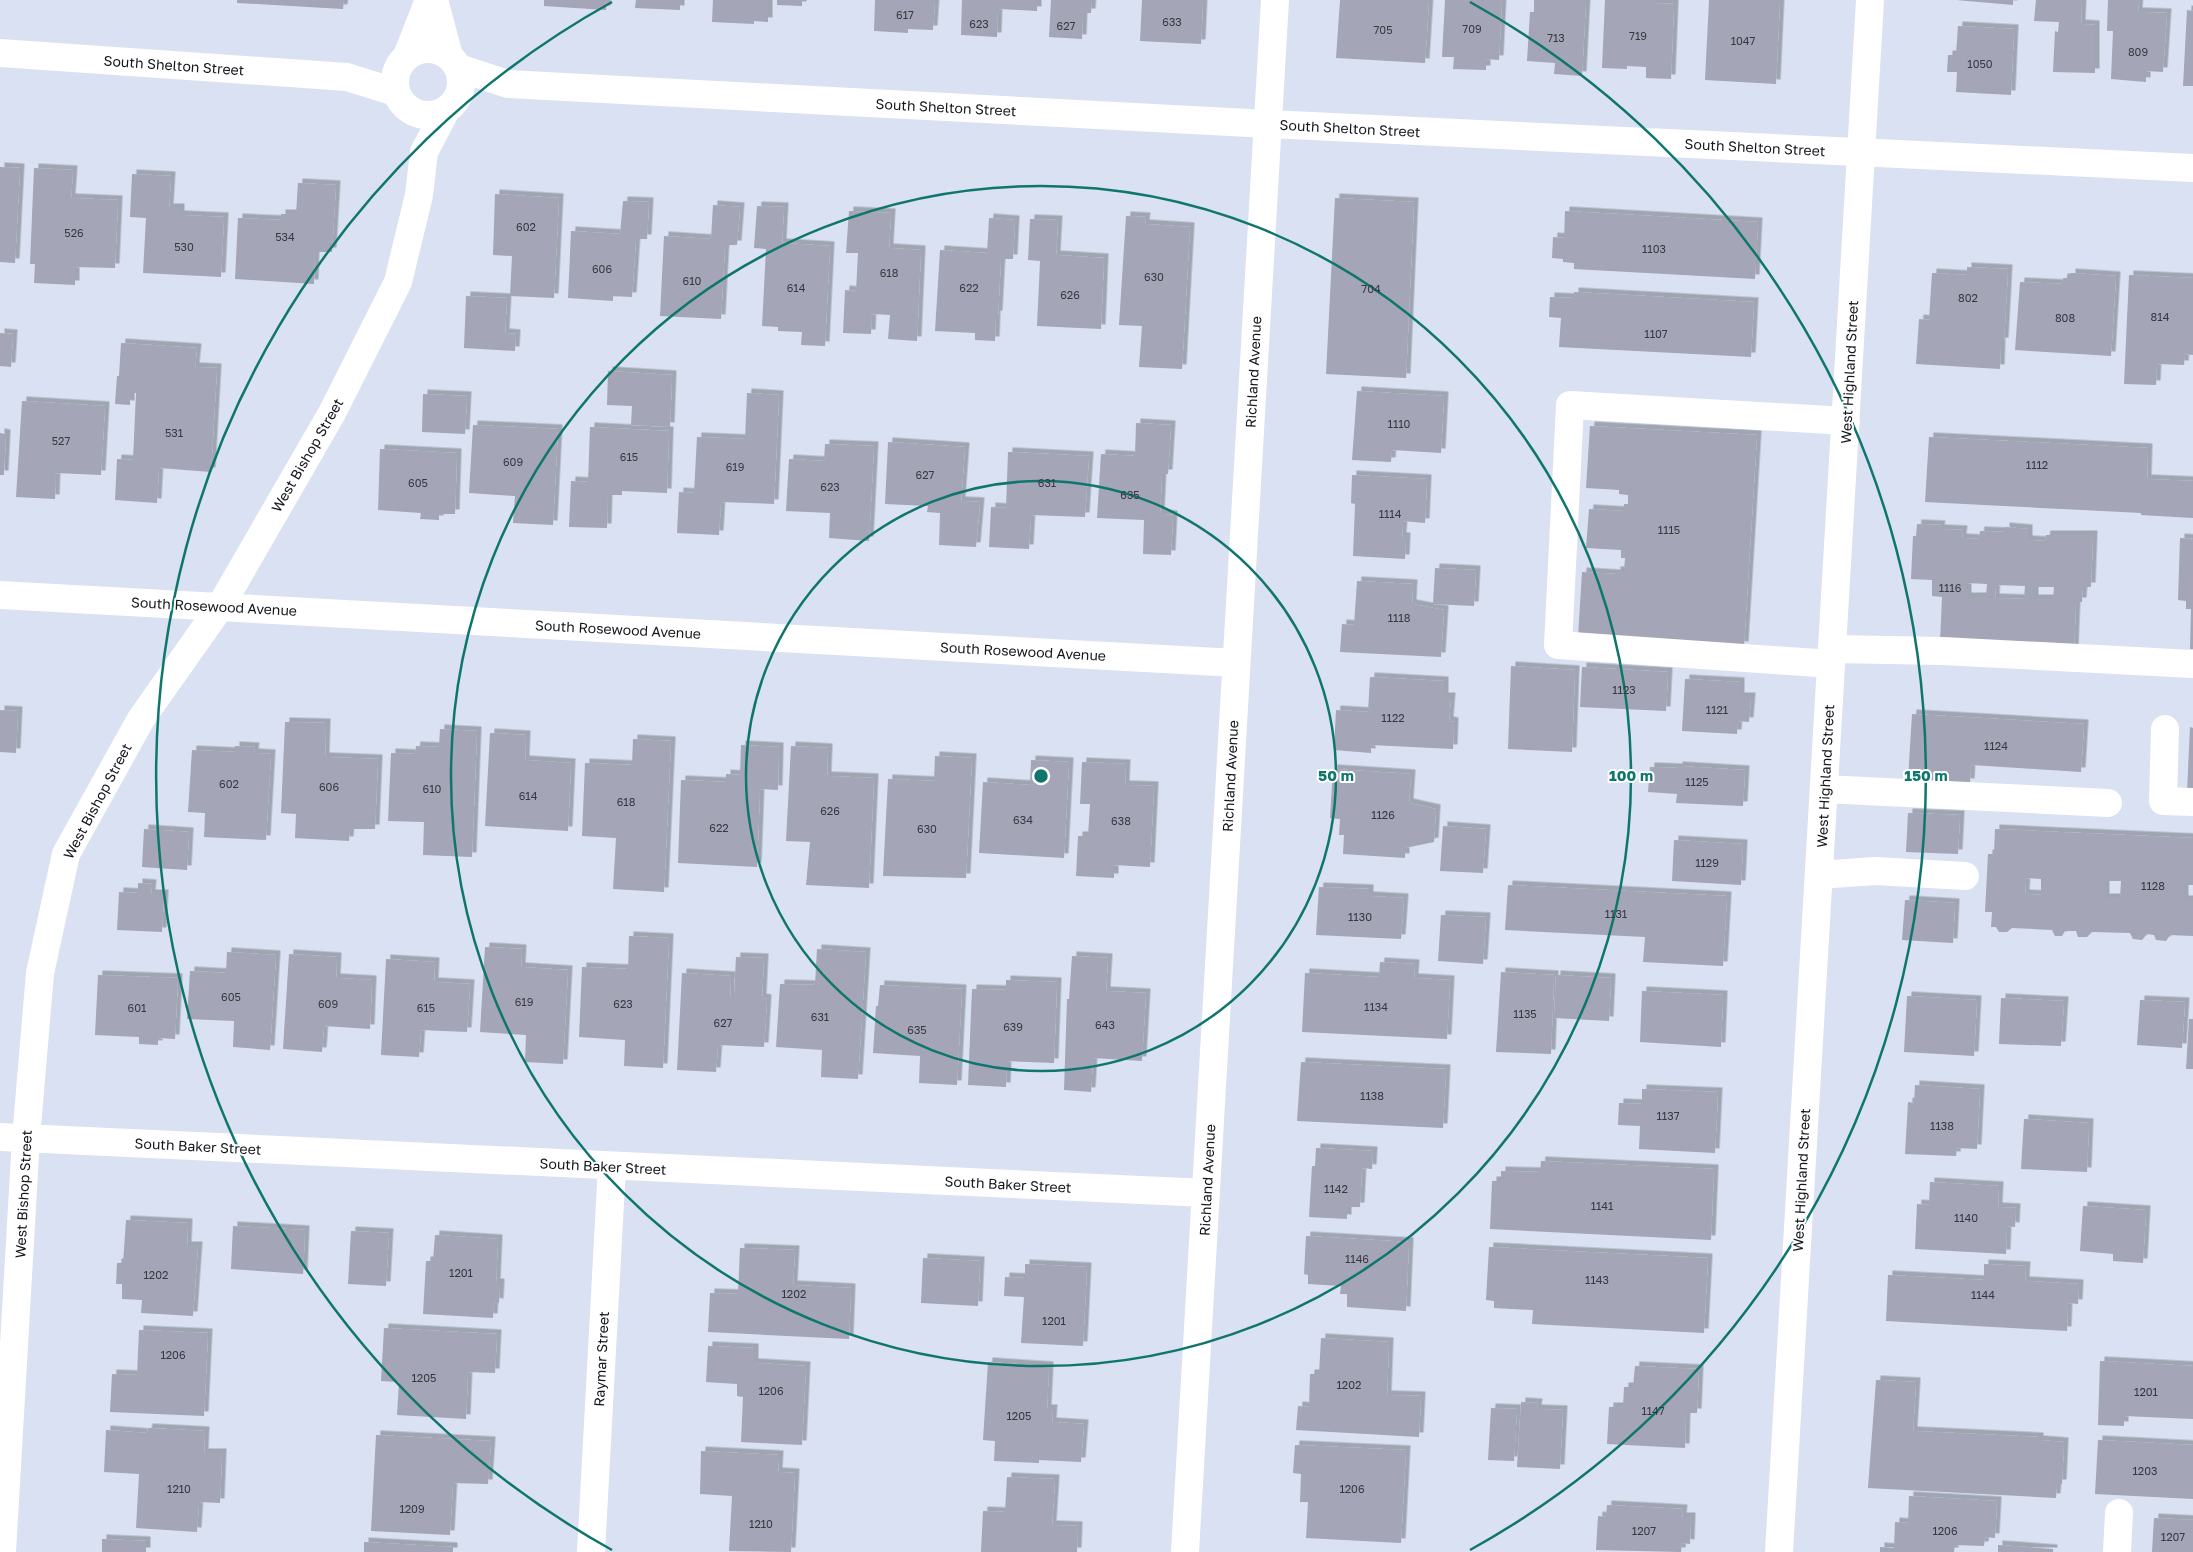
<svg xmlns="http://www.w3.org/2000/svg" width="2193" height="1552" font-family="'Golos Text',sans-serif">
<style>
.building{fill:#a4a5b6;fill-rule:evenodd;filter:url(#shadow)}
.lines{fill:none;stroke-linecap:round;stroke-linejoin:round}
.minor{stroke:#fff;stroke-width:28}
.ring{fill:none;stroke:#0f766e;stroke-width:2.5}
.labels{text-anchor:middle;dominant-baseline:central;stroke-width:4;stroke-linejoin:round;paint-order:stroke}
.number-label{font-size:11px;fill:#363941}
.street-label{font-size:14px;fill:#12151a;stroke:#fff}
.centre{fill:#0f766e;stroke:#fff;stroke-width:2.5}
.ring-label{font-size:15px;text-anchor:middle;font-weight:bold;fill:#0f766e;stroke:#fff;stroke-width:4;stroke-linejoin:round;paint-order:stroke}
</style>
<defs>
<filter id="shadow"><feDropShadow dx="4.5" dy="-4.5" stdDeviation="0" flood-color="#0004"/></filter>
</defs>
<rect width="100%" height="100%" fill="#d9e1f2"/>
<path class="building" d="M237,0H344L343,9L237,3Z
M544,0H607L606,10L544,6Z
M636,0H680V10L635,8Z
M713,0H768V22L754,21V24L712,22Z
M777,0H802V6L777,5Z
M875,0H935L933,30L908,29V33L874,31Z
M962,0H1037V11L998,9L997,37L961,35Z
M1051,0H1092L1091,13H1083L1082,39L1049,37Z
M1142,0H1203L1201,44L1140,41Z
M1340,0H1429L1425,63L1336,58Z
M1445,0H1502L1499,60L1486,59V70L1453,69L1454,57H1442Z
M1534,0H1586L1582,76L1554,74L1555,63L1527,61L1530,12H1534Z
M1605,0H1631V2H1636V0H1653V3L1674,4L1671,79L1646,78V67L1627,66V69L1602,68Z
M1709,0H1780L1776,84L1705,80Z
M1956,0H2013V5Z
M2036,0H2082L2081,24L2095,25V73L2053,72L2055,31L2058,32L2059,22L2034,21Z
M2108,0H2139L2138,12L2167,13L2163,72L2146,71V82L2111,79L2113,31H2107Z
M2187,10L2193,11V86H2183Z
M1958,26L2014,29L2011,95L1956,92L1957,72H1947L1948,55H1956Z
M0,167L20,168L15,263L0,262Z
M34,168L73,170L71,198L118,200L115,268L75,267V285L34,283L35,264H30Z
M132,174L171,176L169,208H180V215L224,217L221,277L143,273L146,218L130,217Z
M298,183L336,185L332,252H315L314,284L235,279L238,218L281,220V214H296Z
M495,194L559,198L554,298L510,296L512,256L493,255Z
M1335,198L1414,202L1406,378L1326,374Z
M623,201L649,202L647,239H636L632,297L613,296V301L568,298L571,231L620,234Z
M713,205L740,207L737,245H725L721,319L660,316L664,236L711,239Z
M757,206L784,207L782,243L830,246L825,346L801,345L802,332L778,331V327L762,326L766,249L754,248Z
M849,211L891,213L889,248L921,250L917,341L888,339L890,315L872,314L871,334L843,333L845,290L856,291L858,253H846Z
M1565,211L1758,222L1755,279L1574,269V263L1563,262V259L1552,258L1553,237L1564,238Z
M1126,216L1146,217L1145,224L1190,227L1182,369L1139,367L1142,326L1119,325Z
M989,218L1015,220L1013,259H1001L998,315H996L995,341L975,340V333L935,331L940,250L987,253Z
M1030,219L1058,220L1056,255L1104,258L1101,329L1037,326L1040,261L1028,260Z
M1967,267L2008,269L2004,342H2001L2000,369L1916,364L1919,319L1929,320L1932,273L1967,275Z
M2071,273L2116,276L2111,356L2015,350L2020,282L2062,284L2063,278H2071Z
M2129,275L2193,278V355L2185,354L2184,365L2157,364L2156,385L2124,384Z
M1574,292L1754,302L1751,357L1559,347L1561,318L1549,317L1550,297L1574,298Z
M466,296L507,298L505,333L516,334L515,351L464,348Z
M0,333L13,334L11,367L0,366Z
M121,343L197,348L195,367L217,368L211,472L159,468L157,503L115,500L117,459L133,460L136,393H130V405L115,404L117,376H119Z
M608,371L672,375L670,427L631,425L632,406L607,405Z
M1357,391L1444,396L1441,453L1392,450L1391,462L1352,460Z
M747,393L779,395L774,504L721,502L719,535L677,533L679,492L694,493L697,437L745,439Z
M423,394L467,396L465,434L422,432Z
M22,401L105,406L101,475L56,473L55,499L16,497Z
M1136,423L1171,425L1168,474H1162L1160,514L1173,515L1171,555L1143,554L1144,520L1097,518L1101,454L1135,456Z
M473,425L558,429L553,525L513,523L515,496L469,493Z
M1590,426L1757,435L1744,646L1578,637L1582,572L1616,574V571H1624L1625,558H1621V550L1586,548L1589,509L1624,511V504H1628V495L1619,494V490L1586,488Z
M590,427L669,431L667,493L622,491V495H608L607,528L569,527L571,481L588,482Z
M0,433L6,434L4,475H0Z
M1929,437L2148,448L2147,479L2193,481V518L2141,515V513L1925,502Z
M888,442L965,447L961,501L980,502L976,547L939,545L940,513L927,512L928,506L885,504Z
M825,444L874,446L869,541L829,538L830,513L786,511L789,459L824,461Z
M380,449L457,453L455,514H439V520L420,519L421,513L378,510Z
M1008,452L1089,456L1085,517L1031,515L1029,549L989,547L991,507L1006,508Z
M1352,475L1427,479L1425,523L1403,521L1402,537H1406L1405,559L1353,556L1355,504L1351,503Z
M1917,524L1941,525L1940,529L1963,530L1962,538L1979,539L1980,531L2005,532V527L2028,529V540L2045,541L2046,535H2093L2091,587H2083L2082,602H2076L2074,650L1940,643L1942,597L1932,596V580L1911,579L1913,536H1916ZM1967,583L1987,584L1986,597H1967ZM1996,585L2025,586L2024,599L1995,598ZM2034,587H2054L2053,599H2034Z
M2180,538L2193,539V649H2190L2191,609H2186V601L2178,600Z
M1435,568L1476,570L1474,606L1433,604Z
M1357,581L1413,584L1412,604L1444,610L1441,657L1340,652L1342,624L1354,625Z
M1511,666L1575,670L1572,752L1508,749Z
M1582,667L1668,672L1666,711L1580,707Z
M1370,677L1444,681V697H1451L1449,721L1454,722L1453,749L1371,745V753L1334,750L1336,710L1368,712Z
M1685,679L1740,682V697H1751L1749,722L1738,721L1737,734L1682,731Z
M0,710L18,711L16,753L0,752Z
M1912,714L2084,724L2081,772L1971,765L1970,783L1908,779Z
M285,722L326,723L325,757L378,759L375,829H350L349,841L295,838L296,814L281,813Z
M2190,727L2193,728V793H2187Z
M440,729L477,731L472,857L423,855L424,822L388,821L391,753L415,754L416,746L439,747Z
M490,733L526,735L525,760L571,763L568,831L485,826Z
M633,739L671,741L664,892L613,889L616,838L582,836L585,763L632,765Z
M741,745L779,747L778,790L760,789L757,867L678,863L681,780L726,782V774L740,775Z
M235,746L255,747L254,753L271,754L266,840L204,837L205,813L188,812L192,750L235,752Z
M791,746L828,748L827,776L874,778L869,888L806,885L810,842L786,841Z
M935,756L972,758L966,878L883,876L888,779L934,781Z
M1031,760L1069,762L1064,858L979,853L983,782L1030,785Z
M1082,762L1126,764L1125,785L1154,786L1150,867L1114,865V878L1076,876L1078,836H1088L1090,804H1080Z
M1678,766L1745,770L1743,806L1676,803L1677,794L1648,792L1650,767L1678,768Z
M1333,769L1411,774L1409,803L1436,809L1434,842L1405,848V858L1343,854L1344,835H1339L1340,819L1330,818Z
M1908,813L1960,815L1958,854L1906,852Z
M1443,826L1486,829L1483,873L1440,871Z
M144,829L189,832L187,870L142,867Z
M1995,829L2193,838V885H2184V900H2193V936L2170,935L2166,941L2156,940L2154,935L2147,934L2142,940L2133,939L2130,933L2092,932L2087,937H2078L2076,931H2065L2062,936H2055L2052,930L2012,928L2007,932H1999L1996,927H1991L1992,912H1985L1988,854H1994ZM2026,878L2041,879V895L2025,894ZM2105,881H2121L2120,898H2105Z
M1674,840L1743,844L1741,885L1672,881Z
M138,883L152,884L151,894H164L162,932L117,930L119,892L138,893Z
M1508,885L1727,896L1723,966L1643,962L1645,937L1505,930Z
M1319,887L1369,889V896L1404,898L1401,939L1316,935Z
M1905,900L1955,903L1953,943L1902,940Z
M1441,915L1486,917L1483,964L1438,961Z
M629,936L669,938L663,1068L624,1066L625,1040L579,1037L582,967L628,969Z
M485,947L522,949L521,967L568,970L563,1064L525,1062L526,1035L480,1032Z
M817,949L866,952L858,1079L821,1077L822,1050L776,1047L780,984L815,985Z
M227,952L276,955L270,1050L233,1047L234,1021L187,1019L190,971L226,973Z
M289,954L337,957L336,978L372,980L370,1029L324,1026L322,1052L283,1049Z
M1072,956L1108,958L1106,991L1146,993L1142,1061L1093,1058L1091,1092L1064,1090L1067,999H1069Z
M736,957L764,958L762,998L767,999L764,1047L718,1045L716,1072L677,1070L682,973L731,976L730,997H734Z
M386,959L435,962L434,982L470,984L467,1032L421,1030L419,1057L381,1055Z
M1380,962L1415,964L1414,978L1450,980L1447,1039L1302,1032L1305,973L1379,977Z
M1501,972L1554,975L1551,1054L1496,1052Z
M98,975L178,978L175,1039L158,1038V1045L139,1044V1037L95,1035Z
M1556,975L1611,978L1609,1021L1554,1018Z
M1006,980L1057,982L1054,1063L1007,1061L1006,1087L968,1085L972,989L1006,990Z
M880,985L962,989L957,1085L919,1083L920,1056L873,1053L876,1006H878Z
M1642,991L1723,995L1721,1047L1640,1042Z
M1907,996L1977,1000L1974,1056L1904,1052Z
M2001,998L2064,1001L2061,1046L1999,1044Z
M2140,1000L2185,1002L2182,1048L2137,1045Z
M2189,1019H2193V1069H2186Z
M1301,1062L1446,1069L1443,1128L1297,1121Z
M1915,1085L1980,1089L1977,1149L1957,1148L1956,1156L1905,1154L1908,1102L1914,1103Z
M1642,1089L1718,1092L1715,1153L1639,1149L1640,1126L1618,1125L1619,1103L1642,1104Z
M2024,1119L2089,1123L2087,1172L2021,1169Z
M1316,1148L1373,1151L1372,1169L1362,1168L1360,1207H1347V1219L1309,1217L1312,1166H1315Z
M1541,1161L1714,1169L1711,1240L1490,1229L1492,1181H1501V1171L1540,1172Z
M1930,1182L1999,1186L1998,1207L2016,1208L2015,1227L2007,1226L2006,1254L1915,1249L1917,1204L1929,1205Z
M2083,1206L2146,1210L2143,1263L2113,1261V1254L2080,1251Z
M126,1220L188,1223L187,1246H198L193,1316L141,1313L142,1300L122,1299V1284H116L117,1263H123Z
M233,1226L305,1230L303,1274L231,1269Z
M351,1231L389,1233L386,1286L348,1284Z
M435,1235L498,1239L496,1283H500L499,1303L494,1302L493,1318L423,1314L426,1261H433Z
M1306,1236L1409,1242L1406,1311L1347,1307V1294H1340L1341,1286L1308,1284V1275L1304,1274Z
M1489,1247L1708,1258L1704,1333L1532,1324L1533,1310L1494,1308V1301L1486,1300Z
M740,1248L795,1250L793,1285L851,1288L849,1339L708,1332L710,1293L738,1294Z
M923,1258L980,1261L978,1306L921,1303Z
M1025,1264L1087,1267L1083,1346L1021,1343L1024,1297L1004,1296L1005,1277L1025,1278Z
M1984,1264L2026,1266L2025,1281L2079,1284L2078,1304L2068,1303L2067,1331L1886,1321L1888,1275L1984,1280Z
M384,1328L497,1334L495,1373L468,1372L466,1419L397,1415L399,1382L381,1381Z
M139,1330L208,1333L204,1416L110,1412L112,1374L137,1375Z
M1321,1338L1389,1342L1387,1395L1421,1396L1419,1437L1296,1430L1298,1406L1309,1407L1310,1374H1319Z
M708,1346L754,1348V1363L806,1366L802,1445L741,1442L743,1397L737,1396V1384L706,1382Z
M2100,1361L2193,1366V1419L2124,1416V1426L2098,1425Z
M988,1362L1049,1366L1047,1409H1053L1052,1422L1084,1424L1081,1462L1039,1460V1463L994,1461L995,1441L983,1440Z
M1635,1366L1699,1369L1697,1413H1686L1685,1448L1607,1444L1609,1407H1623L1624,1387H1633Z
M1876,1380L1916,1382L1913,1431L2039,1437V1440L2064,1442L2062,1484H2057L2056,1498L1868,1488Z
M1521,1402L1538,1403L1537,1409L1563,1410L1560,1469L1517,1467Z
M1491,1408L1517,1409L1514,1461L1488,1460Z
M148,1428L205,1431L204,1453H222L220,1503L199,1502L197,1532L136,1528L139,1474L104,1472L106,1430L147,1433Z
M376,1435L491,1441L488,1484L453,1483L450,1535L371,1531Z
M2098,1440L2193,1445V1499L2095,1494Z
M1295,1445L1406,1450L1401,1543L1306,1538L1308,1502H1300L1301,1474L1293,1473Z
M701,1451L779,1455L778,1472L795,1473L791,1552L729,1551L732,1496L700,1494Z
M1007,1477L1055,1479L1052,1525L1078,1526L1077,1552H981L983,1511L1005,1512Z
M1909,1496L1997,1501L1995,1538L1985,1537L1984,1546L1955,1545L1954,1552H1880V1547L1894,1548L1895,1522L1908,1523Z
M1607,1505L1683,1509L1682,1517H1691L1690,1544L1682,1543L1681,1552L1596,1550L1598,1516L1606,1517Z
M2154,1518L2193,1520V1552H2152Z
M102,1539L146,1541V1552H102Z
M364,1542L453,1547V1552H364Z
M1998,1545L2053,1549V1552H1998Z"/>
<g class="lines">
<path class="minor" d="M434,0L449,56
M395 82a33 33 0 1 1 66 0a33 33 0 1 1-66 0Z
M0,53L347,77L395,92
M407,56L429,0
M459,68L508,84L1268,124L2193,168
M0,595L1236,663
M1833,649L1943,651L2193,664
M1831,664L1558,645L1570,405L1846,421
M2165,729L2163,801L2193,802
M1824,789L2108,803
M1819,875L1875,871L1965,876
M0,1137L1206,1193
M2,1552L26,1138L40,973L66,854L141,719L220,607L332,413L398,282L419,195L424,152L445,112
M591,1552L612,1166
M1185,1552L1275,0
M1779,1552L1870,0
M2117,1552L2119,1513"/>
</g>
<g class="ring">
<circle cx="1041" cy="776" r="295"/>
<circle cx="1041" cy="776" r="590"/>
<path d="M612 1550A885 885 0 0 1 612 2M1470 2A885 885 0 0 1 1470 1550"/>
</g>
<g class="labels">
<g class="number-label">
<text x="905" y="14">617</text>
<text x="1172" y="21">633</text>
<text x="979" y="23">623</text>
<text x="1066" y="25">627</text>
<text x="1472" y="28">709</text>
<text x="1383" y="29">705</text>
<text x="1638" y="35">719</text>
<text x="1556" y="37">713</text>
<text x="1743" y="40">1047</text>
<text x="2138" y="51">809</text>
<text x="1980" y="63">1050</text>
<text x="526" y="226">602</text>
<text x="74" y="232">526</text>
<text x="285" y="236">534</text>
<text x="184" y="246">530</text>
<text x="1654" y="248">1103</text>
<text x="602" y="268">606</text>
<text x="889" y="272">618</text>
<text x="1154" y="276">630</text>
<text x="692" y="280">610</text>
<text x="796" y="287">614</text>
<text x="969" y="287">622</text>
<text x="1371" y="288">704</text>
<text x="1070" y="294">626</text>
<text x="1968" y="297">802</text>
<text x="2160" y="316">814</text>
<text x="2065" y="317">808</text>
<text x="1656" y="333">1107</text>
<text x="1399" y="423">1110</text>
<text x="174" y="432">531</text>
<text x="61" y="440">527</text>
<text x="629" y="456">615</text>
<text x="513" y="461">609</text>
<text x="2037" y="464">1112</text>
<text x="735" y="466">619</text>
<text x="925" y="474">627</text>
<text x="418" y="482">605</text>
<text x="1047" y="482">631</text>
<text x="830" y="486">623</text>
<text x="1130" y="494">635</text>
<text x="1390" y="513">1114</text>
<text x="1669" y="529">1115</text>
<text x="1950" y="587">1116</text>
<text x="1399" y="617">1118</text>
<text x="1624" y="689">1123</text>
<text x="1717" y="709">1121</text>
<text x="1393" y="717">1122</text>
<text x="1996" y="745">1124</text>
<text x="1697" y="781">1125</text>
<text x="229" y="783">602</text>
<text x="329" y="786">606</text>
<text x="432" y="788">610</text>
<text x="528" y="795">614</text>
<text x="626" y="801">618</text>
<text x="830" y="810">626</text>
<text x="1383" y="814">1126</text>
<text x="1023" y="819">634</text>
<text x="1121" y="820">638</text>
<text x="719" y="827">622</text>
<text x="927" y="828">630</text>
<text x="1707" y="862">1129</text>
<text x="2153" y="885">1128</text>
<text x="1616" y="913">1131</text>
<text x="1360" y="916">1130</text>
<text x="231" y="996">605</text>
<text x="524" y="1001">619</text>
<text x="328" y="1003">609</text>
<text x="623" y="1003">623</text>
<text x="1376" y="1006">1134</text>
<text x="137" y="1007">601</text>
<text x="426" y="1007">615</text>
<text x="1525" y="1013">1135</text>
<text x="820" y="1016">631</text>
<text x="723" y="1022">627</text>
<text x="1105" y="1024">643</text>
<text x="1013" y="1026">639</text>
<text x="917" y="1029">635</text>
<text x="1372" y="1095">1138</text>
<text x="1668" y="1115">1137</text>
<text x="1942" y="1125">1138</text>
<text x="1336" y="1188">1142</text>
<text x="1602" y="1205">1141</text>
<text x="1966" y="1217">1140</text>
<text x="1357" y="1258">1146</text>
<text x="461" y="1272">1201</text>
<text x="156" y="1274">1202</text>
<text x="1597" y="1279">1143</text>
<text x="794" y="1293">1202</text>
<text x="1983" y="1294">1144</text>
<text x="1054" y="1320">1201</text>
<text x="173" y="1354">1206</text>
<text x="424" y="1377">1205</text>
<text x="1349" y="1384">1202</text>
<text x="771" y="1390">1206</text>
<text x="2146" y="1391">1201</text>
<text x="1653" y="1410">1147</text>
<text x="1019" y="1415">1205</text>
<text x="2145" y="1470">1203</text>
<text x="179" y="1488">1210</text>
<text x="1352" y="1488">1206</text>
<text x="412" y="1508">1209</text>
<text x="761" y="1523">1210</text>
<text x="1644" y="1530">1207</text>
<text x="1945" y="1530">1206</text>
<text x="2173" y="1536">1207</text>
</g>
<g class="street-label">
<text transform="translate(174 65) rotate(4)">South Shelton Street</text>
<text transform="translate(946 107) rotate(3)">South Shelton Street</text>
<text transform="translate(1350 128) rotate(3)">South Shelton Street</text>
<text transform="translate(1755 147) rotate(3)">South Shelton Street</text>
<text transform="translate(1253 372) rotate(-87)">Richland Avenue</text>
<text transform="translate(1849 372) rotate(-87)">West Highland Street</text>
<text transform="translate(307 455) rotate(-60)">West Bishop Street</text>
<text transform="translate(214 606) rotate(3)">South Rosewood Avenue</text>
<text transform="translate(618 629) rotate(3)">South Rosewood Avenue</text>
<text transform="translate(1023 651) rotate(3)">South Rosewood Avenue</text>
<text transform="translate(1230 776) rotate(-87)">Richland Avenue</text>
<text transform="translate(1825 776) rotate(-87)">West Highland Street</text>
<text transform="translate(97 801) rotate(-62)">West Bishop Street</text>
<text transform="translate(198 1146) rotate(3)">South Baker Street</text>
<text transform="translate(603 1166) rotate(3)">South Baker Street</text>
<text transform="translate(1207 1180) rotate(-87)">Richland Avenue</text>
<text transform="translate(1801 1180) rotate(-87)">West Highland Street</text>
<text transform="translate(1008 1184) rotate(3)">South Baker Street</text>
<text transform="translate(23 1194) rotate(-87)">West Bishop Street</text>
<text transform="translate(601 1359) rotate(-87)">Raymar Street</text>
</g>
</g>
<circle cx="1041" cy="776" r="8" class="centre"/>
<g class="ring-label">
<text x="1336" y="781">50 m</text>
<text x="1631" y="781">100 m</text>
<text x="1926" y="781">150 m</text>
</g>
</svg>
